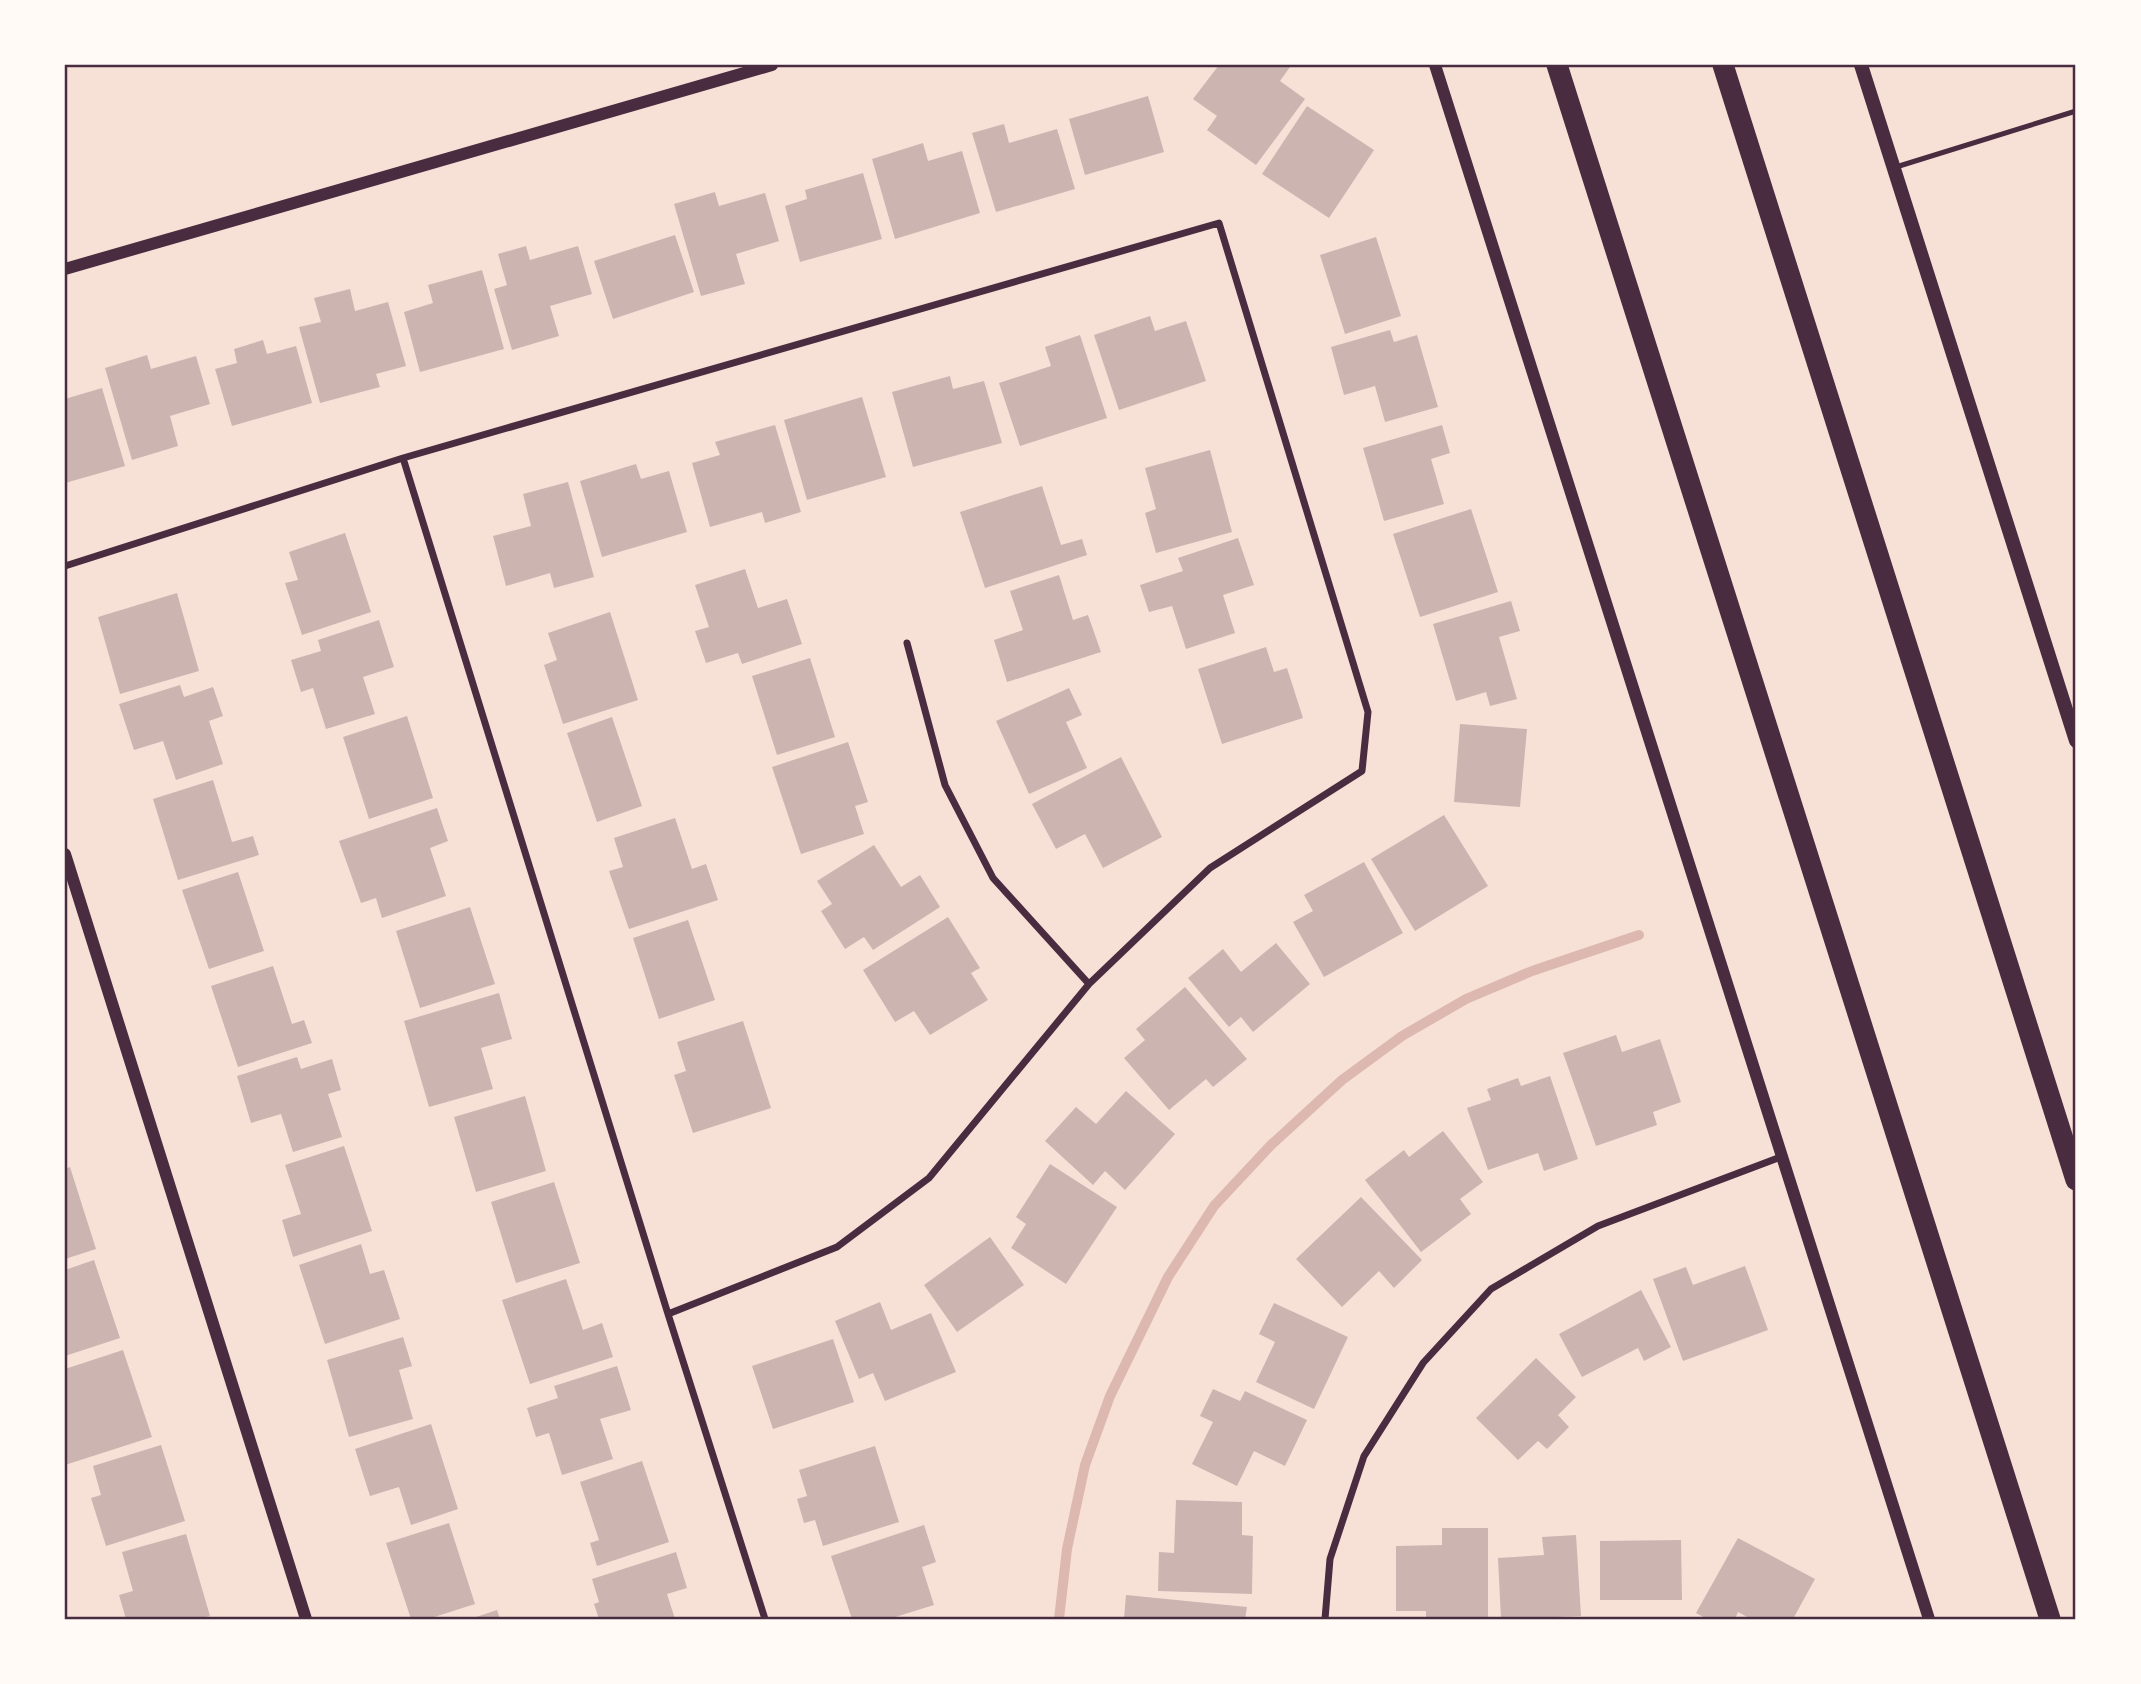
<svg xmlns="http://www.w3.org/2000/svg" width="2141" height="1684" font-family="Helvetica,sans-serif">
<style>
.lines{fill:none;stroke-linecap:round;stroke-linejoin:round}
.stream{stroke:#dcb8b0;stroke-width:10}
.building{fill:#ccb4b1}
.service{stroke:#4a2c40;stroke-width:5}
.minor{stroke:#4a2c40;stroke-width:7}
.tertiary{stroke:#4a2c40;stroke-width:12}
.secondary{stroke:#4a2c40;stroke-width:14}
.motorway{stroke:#4a2c40;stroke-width:21}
.neatline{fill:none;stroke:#4a2c40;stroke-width:2.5}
</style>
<rect width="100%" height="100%" fill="#f7e1d7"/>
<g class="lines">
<path class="stream" d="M1059,1619L1067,1549L1085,1465L1110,1396L1168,1277L1214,1206L1271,1145L1342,1080L1402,1036L1466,999L1532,971L1639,935"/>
</g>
<path class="building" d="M1219,65H1287L1290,67L1280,81L1305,99L1256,165L1207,130L1217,116L1193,99Z
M1148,96L1164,152L1085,175L1069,119Z
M1307,106L1374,150L1329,218L1262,174Z
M1004,124L1009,143L1057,129L1075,189L996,212L972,133Z
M923,143L928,161L962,151L980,213L895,239L872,159Z
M863,173L882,239L800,262L785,206L807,199L805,190Z
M715,192L719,206L765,193L779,241L736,254L745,284L701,296L674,204Z
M675,235L694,292L613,319L594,261Z
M1376,237L1401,316L1345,334L1320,255Z
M526,246L530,260L578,246L592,294L550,306L559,336L512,350L494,289L507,285L498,254Z
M482,270L504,349L420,372L404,312L433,303L428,285Z
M350,289L355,311L388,302L406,366L376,374L380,387L320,403L299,327L321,322L314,298Z
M1150,316L1155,331L1186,321L1206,381L1119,410L1094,335Z
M1390,330L1394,342L1417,335L1438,407L1385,422L1375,386L1344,395L1331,347Z
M1080,335L1107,418L1020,446L999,383L1051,366L1045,347Z
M263,340L267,354L296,346L312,403L232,426L215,369L237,363L234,349Z
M147,355L151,369L196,356L210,404L170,416L178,446L132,460L105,368Z
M950,376L953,389L984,381L1002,443L913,467L892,392Z
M102,388L125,466L65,483V399Z
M862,397L886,477L807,500L784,420Z
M775,425L801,512L765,523L762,512L710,527L692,463L720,455L715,442Z
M1442,425L1450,453L1431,459L1444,504L1384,521L1363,448Z
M1210,450L1232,532L1156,553L1145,513L1156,509L1145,468Z
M636,464L641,479L669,471L687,532L602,557L580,481Z
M568,482L594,577L554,588L550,573L506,586L493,536L531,526L523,494Z
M1042,486L1061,545L1082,539L1087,555L985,588L960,512Z
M1471,509L1498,592L1420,617L1393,534Z
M345,533L371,612L302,635L285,583L298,580L289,552Z
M1238,538L1254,585L1223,595L1235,633L1186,649L1172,606L1149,612L1140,585L1183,571L1178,558Z
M745,569L758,608L787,599L802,644L742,664L738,653L706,663L695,631L709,627L695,585Z
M1059,575L1073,620L1088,615L1101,652L1007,682L994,640L1023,630L1010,591Z
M177,593L199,671L120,694L98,617Z
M1511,601L1520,631L1499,637L1517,699L1490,706L1486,692L1456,701L1433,624Z
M610,612L638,700L563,724L544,665L557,660L548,633Z
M379,620L394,667L363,677L375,714L326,729L313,688L301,692L291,660L321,651L318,640Z
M1266,647L1274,672L1287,668L1303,718L1222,744L1198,669Z
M810,658L835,737L777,755L752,676Z
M180,685L184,697L213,687L223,716L209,721L223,764L176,780L163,741L134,750L119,704Z
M1069,688L1082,715L1066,722L1087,768L1029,794L996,721Z
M407,716L433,798L369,819L343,737Z
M612,717L642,806L597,822L567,733Z
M1460,724L1527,729L1520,807L1454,802Z
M848,742L868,802L855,806L864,834L801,854L772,767Z
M1121,757L1162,837L1103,868L1085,834L1056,849L1032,804Z
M213,780L232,842L253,836L259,855L178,880L153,799Z
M437,808L448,841L430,848L446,896L382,918L376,898L361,903L339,841Z
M1444,815L1488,886L1415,931L1371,859Z
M675,818L692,869L706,864L718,900L629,929L609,871L623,867L614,838Z
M874,845L901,887L920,875L940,907L873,950L864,937L845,949L821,911L832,904L817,881Z
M1364,862L1403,933L1324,977L1293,922L1313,911L1304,895Z
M238,872L264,951L209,969L182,890Z
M470,907L495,984L420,1008L396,931Z
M948,917L980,968L971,973L988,1000L930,1035L914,1011L895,1022L863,970Z
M688,920L715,1000L659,1019L633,938Z
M1276,943L1310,984L1253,1032L1241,1017L1229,1027L1188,978L1223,949L1241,972Z
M273,966L292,1024L304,1020L312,1043L238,1067L211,986Z
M1185,987L1247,1059L1213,1087L1206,1079L1169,1110L1124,1058L1145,1040L1136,1029Z
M499,993L512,1039L481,1048L493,1089L429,1107L404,1021Z
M743,1021L771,1108L693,1133L674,1075L686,1071L677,1042Z
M1616,1035L1622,1052L1660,1039L1681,1102L1653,1112L1657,1125L1596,1146L1563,1053Z
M297,1057L301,1069L332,1059L341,1090L328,1094L342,1137L293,1152L281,1114L251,1123L237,1076Z
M1550,1076L1578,1159L1544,1171L1538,1153L1488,1170L1467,1108L1491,1100L1487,1089L1518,1078L1521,1086Z
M1126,1091L1175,1134L1125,1190L1105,1171L1093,1185L1045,1141L1076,1107L1096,1124Z
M525,1096L546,1171L476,1192L454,1117Z
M1443,1131L1483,1182L1460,1199L1471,1214L1421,1252L1365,1180L1404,1150L1409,1157Z
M344,1146L372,1231L293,1257L282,1220L301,1214L285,1165Z
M1050,1164L1117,1207L1066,1284L1011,1248L1026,1224L1016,1217Z
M70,1167L96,1249L65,1259V1169Z
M554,1182L580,1263L516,1283L491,1202Z
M1361,1197L1422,1260L1394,1288L1379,1271L1342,1307L1296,1259Z
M990,1237L1024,1285L957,1332L924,1285Z
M361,1244L370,1274L384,1270L400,1319L325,1344L299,1265Z
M94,1260L120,1338L65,1356V1270Z
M1745,1266L1768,1330L1683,1361L1653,1279L1686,1267L1693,1285Z
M566,1279L583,1330L602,1323L613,1357L530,1384L502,1300Z
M1641,1290L1671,1347L1644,1361L1638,1348L1582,1377L1559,1334Z
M880,1302L891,1330L931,1313L956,1372L885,1401L873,1373L859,1379L835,1321Z
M1274,1303L1348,1337L1314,1409L1256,1382L1275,1342L1259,1334Z
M403,1337L412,1366L399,1370L413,1419L349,1437L327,1360Z
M833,1339L854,1402L773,1429L752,1366Z
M123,1350L152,1437L65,1465V1369Z
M1536,1358L1576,1397L1558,1415L1569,1427L1547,1449L1538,1441L1518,1460L1476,1418Z
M617,1366L631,1410L600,1419L613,1459L562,1475L549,1433L536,1437L527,1408L558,1398L554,1386Z
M1213,1389L1240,1401L1245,1391L1307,1420L1285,1466L1254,1451L1237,1486L1192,1464L1213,1422L1200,1416Z
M431,1424L458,1509L411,1525L399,1487L370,1496L355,1449Z
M161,1445L185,1521L106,1546L91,1498L101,1495L93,1466Z
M875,1446L899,1522L823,1546L815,1520L804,1523L797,1499L807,1496L799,1470Z
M642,1461L669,1542L597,1566L590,1543L599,1540L580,1482Z
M1176,1500L1242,1502V1535L1253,1536L1252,1594L1158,1591L1159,1552L1174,1553Z
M449,1523L475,1604L428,1619H411L386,1543Z
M924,1525L936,1562L922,1567L934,1605L889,1619H852L831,1556Z
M1442,1528H1488V1619H1426V1611H1396V1546L1442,1545Z
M186,1534L210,1616L198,1619H126L119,1595L133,1591L122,1552Z
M1576,1535L1581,1616L1501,1619L1498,1558L1544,1555L1542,1537Z
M1738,1538L1815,1579L1793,1619H1751L1738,1612L1735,1619H1707L1696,1613Z
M1681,1540L1682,1600H1600V1541Z
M676,1552L687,1588L667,1594L675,1619H599L594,1604L599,1602L592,1579Z
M1126,1595L1247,1607L1245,1619H1124Z
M497,1610L500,1619H470Z"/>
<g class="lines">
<path class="service" d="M1896,167L2076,111"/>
<path class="minor" d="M403,458L668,1314L765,1619
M65,566L403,458L1219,223L1368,712L1362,771L1210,868L1089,984L929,1178L837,1247L668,1314
M907,643L945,785L993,878L1089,984
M1325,1619L1330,1559L1364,1456L1423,1363L1491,1289L1598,1226L1783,1156"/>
<path class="tertiary" d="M1435,65L1929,1619
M65,269L772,65
M65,854L306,1619"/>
<path class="secondary" d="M1861,65L2076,741"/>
<path class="motorway" d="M1557,65L2050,1619
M1723,65L2076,1180"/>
</g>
<rect width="2141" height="1684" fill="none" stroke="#fffaf5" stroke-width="133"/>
<rect x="66" y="66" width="2008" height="1552" class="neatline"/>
</svg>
